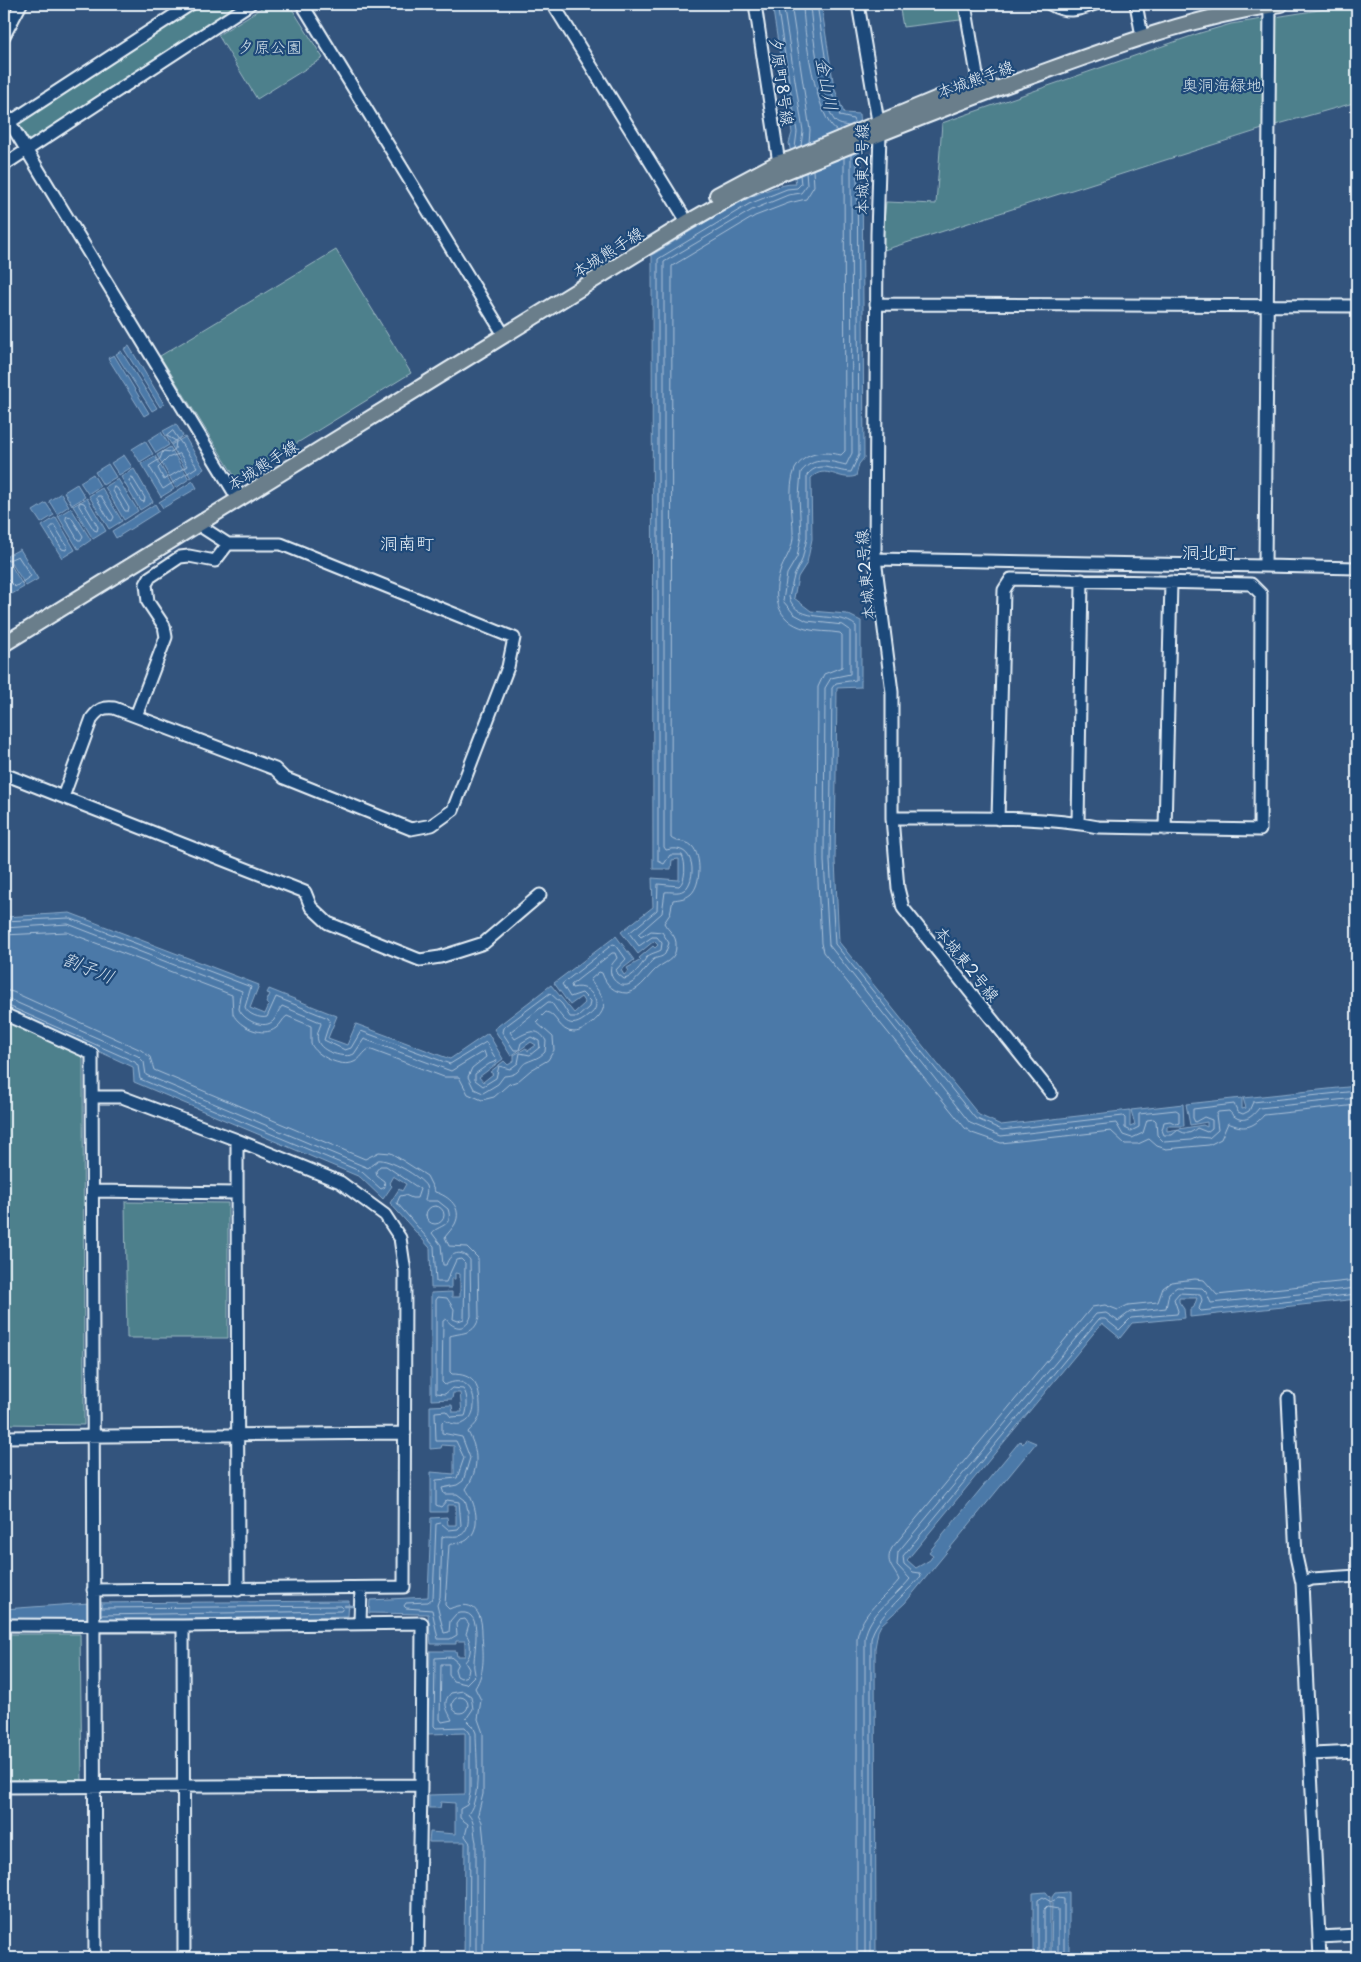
<svg xmlns="http://www.w3.org/2000/svg" width="1361" height="1962" font-family="'Playpen Sans','Klee One',sans-serif">
<style>
.green{fill:#4e808c;stroke:#9bb8c2}
.water{fill:#4c79a8;stroke:#8aa9c8}
.lines{fill:none;stroke-linecap:round;stroke-linejoin:round}
.shore{stroke:#aac1d8;stroke-width:1}
.stream{stroke:#8aa9c8;stroke-width:2.5}
.minor-casing{stroke:#e8f1f8;stroke-width:15}
.major-casing{stroke:#e8f1f8;stroke-width:18}
.minor{stroke:#1f4a7a;stroke-width:11}
.major{stroke:#6b7e8b;stroke-width:14}
.labels{text-anchor:middle;dominant-baseline:central;stroke-width:4.5;stroke-linejoin:round;paint-order:stroke}
.park-label{font-size:16px;fill:#d1e0e8;stroke:#1f4a7a}
.street-label{font-size:16px;fill:#e8f1f8;stroke:#1f4a7a}
.water-label{font-size:18px;font-style:italic;fill:#d1dfec;stroke:#1f4a7a}
.neighbourhood-label{font-size:18px;fill:#e8f1f8;stroke:#1f4a7a}
</style>
<rect width="100%" height="100%" fill="#33547d"/>
<filter id="ink" filterUnits="userSpaceOnUse"><feTurbulence type="fractalNoise" baseFrequency=".02" numOctaves="2"/><feDisplacementMap in="SourceGraphic" scale="10" xChannelSelector="R" yChannelSelector="G"/><feConvolveMatrix kernelMatrix="1 2 1 2 8 2 1 2 1" color-interpolation-filters="sRGB"/></filter>
<g filter="url(#ink)">
<path class="green" d="M4,4H14L4,24Z
M200,4H244L30,142L28,141L18,125V122Z
M268,4H289L323,58L257,99L218,35Z
M899,4H961L963,18L960,20L903,27Z
M1357,4V102L1275,125L881,251L886,202L936,204L942,123L1200,33L1231,24Z
M336,250L411,373L242,477H235L160,356Z
M4,1019L83,1057L84,1425L4,1424Z
M125,1202L228,1203V1338H127Z
M4,1634H80L82,1780H4Z"/>
<path class="water" d="M772,4H821L834,87L844,113L859,114L862,153L864,458L859,464L856,476C839,482 826,463 811,478L812,539L807,563L798,577L794,598L811,611L847,614L861,621V687L837,688L835,861L839,942L979,1115L1001,1125L1130,1110V1127L1135,1125L1131,1110L1183,1104L1184,1126H1167V1131L1203,1125L1207,1127V1122L1190,1125L1186,1104L1242,1098V1109L1246,1108L1243,1098L1357,1086V1299L1190,1317V1310L1194,1307L1197,1298H1179V1302L1184,1309L1185,1318L1132,1323L1120,1338L1102,1323L907,1560L916,1568L930,1560L933,1555L929,1552L1020,1441L1023,1444L1026,1439L1036,1443L905,1603L881,1625L878,1631L875,1648L876,1958H464L465,1842H429L430,1832L455,1834V1803L441,1802L440,1808H429V1795L465,1794V1733L428,1734L430,1651H456L457,1656H465V1641H456V1644H431L428,1614L369,1613L370,1600L428,1597L431,1518L447,1517L448,1525H456V1505H447V1512H431V1472L454,1474V1446L442,1445L441,1448L430,1449V1406L452,1405L453,1412H462L460,1393H453L452,1399L431,1400V1293L452,1292V1297H460V1274L455,1273V1279H451V1288H431L430,1248L390,1203L399,1189L402,1191L406,1184L393,1176L389,1183L392,1186L383,1199L360,1177L134,1082L133,1067L4,1008V917L70,913L259,985L250,1008L265,1014L269,1005L266,1003L270,994L267,993L269,989L337,1016L328,1038L347,1045L356,1024L450,1059L488,1033L503,1059L479,1077L483,1082L493,1074L490,1072L504,1061L508,1065L514,1061V1055L526,1048L528,1051L536,1045L531,1042L511,1056L494,1029L551,985L574,1013L585,1003L581,997L570,1005L554,983L616,936L634,960L621,970L624,975L629,971L627,968L641,960L639,958L653,946L655,948L658,945L654,941L638,954L621,932L653,907L652,878L679,880V859L672,860L671,869H653L652,255C685,236 761,182 796,184L789,143L792,133Z
M129,346L164,404L160,407L124,349Z
M121,351L157,408L152,411L116,354Z
M114,355L149,413L144,416L108,358Z
M176,424L183,436L171,444L163,431Z
M161,432L169,445L156,453L148,440Z
M185,437L204,469L191,478L171,445Z
M145,441L153,454L140,462L132,449Z
M170,447L189,479L176,488L157,455Z
M124,455L132,467L119,475L111,463Z
M155,456L174,489L161,497L141,464Z
M108,464L116,477L103,485L95,472Z
M134,469L153,502L140,510L121,477Z
M93,474L100,486L88,494L80,482Z
M118,479L138,511L124,520L105,487Z
M193,481L197,488L163,508L159,502Z
M77,484L85,497L72,505L64,492Z
M102,488L122,521L109,529L89,496Z
M61,493L69,506L57,514L49,501Z
M87,498L106,531L93,539L73,506Z
M46,503L54,515L41,523L33,511Z
M155,504L159,511L116,538L112,531Z
M71,508L91,540L78,549L58,516Z
M56,517L75,550L62,558L42,526Z
M20,549L38,579L26,586L7,556Z
M6,557L24,587L12,594L4,581V558Z
M349,1601L348,1616L112,1621L4,1618V1609L89,1603Z
M1046,1892L1050,1897V1958H1033V1893Z
M1069,1892V1958H1051L1052,1897L1055,1893Z"/>
<g class="lines">
<path class="shore" d="M777,4L797,132L795,148
M783,4L803,131L801,146
M791,4L810,130L809,143
M803,4C803,28 816,120 837,131
M810,4C811,25 822,106 835,121C839,125 844,125 849,126
M817,4L830,88L840,116L853,119L855,124
M857,152L859,455L851,472C834,472 821,459 807,475V538L802,560L794,576L789,597C797,626 839,610 856,626V680L836,683L832,688L830,861L835,944L975,1118L1002,1130L1123,1116L1125,1118V1128L1131,1131L1139,1127V1114L1176,1110L1179,1112V1123L1176,1124L1170,1121L1164,1122L1162,1130L1164,1135H1172L1178,1130C1186,1135 1190,1134 1197,1128L1207,1132L1212,1128V1120L1204,1117L1195,1122L1193,1118V1109L1234,1104L1238,1112L1243,1114L1249,1111L1253,1102L1357,1091
M851,154L852,453L846,465C829,461 814,456 801,472L799,496L801,536L797,557L787,574L783,601L794,614L807,621L843,625L850,630V674L831,678L825,688L824,861L829,945L970,1123L1001,1136L1116,1123L1123,1135L1132,1138L1143,1133L1147,1120L1154,1119L1156,1121L1157,1135L1164,1142L1191,1140L1198,1137L1209,1138L1218,1130L1216,1115L1218,1112L1229,1111C1240,1125 1250,1120 1259,1108L1357,1098
M844,157L845,451L841,455C823,451 805,452 795,469C787,488 793,514 793,533C794,547 786,557 781,569C772,595 775,621 806,629C816,632 829,631 840,633L842,635V667L824,674L818,687L817,861L821,943L823,952L965,1128L972,1133L1001,1143L1111,1131L1125,1144H1138L1149,1139L1157,1146L1166,1149L1209,1145L1221,1139L1228,1123C1244,1130 1253,1128 1264,1115L1357,1105
M173,431L197,467L163,489L149,466L160,459L163,451L171,452L175,449L176,441L167,436Z
M180,454L187,466L164,480L158,468L168,458Z
M132,477L145,498L144,502L141,501L129,481Z
M114,487L117,488L129,508L128,511H125L113,491Z
M98,496H101L114,517L112,521L109,520L97,499Z
M80,502L84,503L98,527L97,531L94,530L79,506Z
M67,516L71,517L83,536L81,540H78L66,520Z
M54,525L67,546L66,550L62,549L50,529Z
M4,562L18,556L31,576L15,587L8,580L4,579
M4,921L69,918L251,987L245,1007C247,1014 260,1019 267,1017L276,997L328,1018L330,1021L324,1040L345,1050L351,1048L361,1031L450,1064L486,1042L497,1061L489,1064L475,1074V1080L483,1086L496,1078L499,1066L510,1069L518,1063L520,1053L530,1055L540,1047L539,1041L531,1037L521,1043L519,1050H514L502,1032L503,1028L550,993L562,1004L570,1017H578L589,1007L590,1001L582,993L570,997L562,984L613,944L616,945L626,959L616,970L618,974L624,979C632,978 642,965 646,958C650,953 656,953 661,950L662,943L657,937H652L639,946L629,933L657,910L658,884L679,886C686,881 686,863 682,855H670L664,864L658,861V259L749,204L787,189L797,188L801,184L800,175
M4,928L68,924L242,991L239,1009C243,1020 265,1031 274,1020C277,1016 278,1010 282,1006L320,1022L321,1024C319,1029 316,1035 318,1041C321,1052 345,1059 354,1054L364,1039L451,1071L484,1051L486,1057L472,1068L468,1077L474,1089L483,1093L498,1084L504,1076C522,1075 519,1065 527,1062C534,1059 539,1058 545,1052L546,1041C538,1026 527,1032 515,1039L510,1032L548,1002H551C563,1018 568,1033 588,1016C594,1012 596,1009 596,1002C592,990 584,985 572,988L571,985L612,953H615L617,958C615,961 612,963 611,967C608,978 620,989 630,984C639,980 649,962 654,959C658,957 661,958 665,954L669,943L662,932L651,931L641,937L638,934L662,913L665,892C671,891 678,894 684,890C696,883 698,841 666,850L664,847V262L752,210L788,195L801,193L807,185L806,172
M4,935L67,932L232,995L233,1014C239,1027 263,1038 276,1028C281,1025 282,1019 287,1016L311,1026V1044C317,1056 341,1068 354,1062C361,1059 363,1052 369,1049L444,1077H459L468,1094L482,1100L494,1097L509,1084L518,1081L531,1070L548,1060L554,1050L553,1037L536,1022L546,1012C557,1014 559,1032 574,1032C581,1032 586,1027 592,1023C612,1006 603,997 590,980L599,972L602,973C606,985 614,993 627,993C643,989 648,974 660,966C668,961 676,958 676,946C677,935 668,931 664,923L670,914L673,900C679,899 685,899 691,894C701,885 702,856 692,846C686,840 676,843 671,838L672,266L755,216L789,203L806,199L814,186L813,170
M4,990L13,992L141,1050L150,1057L154,1070L365,1159L379,1152L391,1153L427,1176L435,1192C449,1196 463,1208 455,1224C452,1229 448,1233 445,1237L449,1246L467,1247L478,1258L479,1317C475,1335 463,1332 450,1336V1372L452,1374C473,1374 479,1384 480,1404C480,1410 481,1415 478,1420C476,1425 471,1428 468,1432C479,1451 479,1470 466,1489C475,1502 483,1528 467,1540C461,1544 454,1543 449,1545L445,1605L449,1609C472,1599 482,1610 482,1633C483,1652 486,1671 475,1688L481,1700L478,1719L483,1733V1794L478,1814L482,1822L484,1842L483,1958
M4,997L138,1056L144,1062L146,1075L368,1168L378,1160C388,1158 421,1177 426,1186C428,1192 425,1197 425,1201H438L448,1209C454,1227 438,1225 432,1233L441,1245L443,1265H446C450,1252 462,1249 470,1260L471,1316C467,1331 454,1330 446,1319L443,1321L442,1382L445,1385C484,1365 484,1443 444,1420L442,1422V1433L462,1437L470,1458L463,1481L457,1485L442,1488L444,1494H457L465,1500C469,1510 472,1533 458,1536C452,1537 446,1535 442,1537L440,1597L437,1605L444,1633L449,1632L450,1621L456,1614C485,1605 474,1649 474,1663C473,1667 475,1671 475,1675L466,1684L453,1681L449,1675V1664H441L440,1719L442,1722L452,1720C448,1711 441,1703 451,1693L463,1691L471,1696L473,1709L466,1719L473,1726L476,1733C476,1755 482,1797 468,1814C476,1823 473,1831 476,1842V1958
M4,1004L135,1062L138,1066L140,1079L362,1172L381,1189L385,1187L384,1181L377,1176L376,1171L380,1166H386L420,1189L417,1198H412L405,1195L400,1196L397,1203L434,1246L436,1282H446L456,1260L461,1259L465,1263L464,1319L458,1321L453,1319L454,1309L447,1298L438,1297L436,1300V1393L445,1394L452,1388L463,1389C468,1394 468,1409 465,1416L451,1417L446,1411L435,1412L436,1441H456L464,1458L457,1478L436,1480V1505L441,1507L447,1500L459,1502L461,1525L458,1529L449,1530L441,1523L436,1524L433,1598L428,1602L406,1603L404,1606L406,1608L432,1610L438,1639H450L457,1635L456,1624L459,1620L465,1619L469,1624L466,1634C472,1642 472,1655 465,1662L469,1669L467,1676L461,1678L457,1676L455,1669L458,1663L451,1657L435,1658L434,1726L436,1728L465,1727L470,1733V1793L467,1805L460,1809V1818L468,1824L465,1836L470,1843L469,1958
M426 1215a9 9 0 1 1 18 0a9 9 0 1 1-18 0Z
M101,1608L341,1606L343,1608L341,1611L101,1615
M452 1705a8 8 0 1 1 16 0a8 8 0 1 1-16 0Z
M857,1958V1638C862,1611 883,1600 899,1580C894,1568 884,1563 892,1548L1092,1307L1105,1305L1118,1310L1128,1305L1158,1302L1163,1288L1171,1282L1195,1279L1204,1280L1217,1295L1357,1280
M865,1958V1638C869,1613 894,1599 910,1579L897,1565L898,1552L1096,1314L1106,1313L1118,1321L1130,1312L1166,1308L1169,1293L1177,1287L1202,1288L1206,1292L1211,1303L1357,1288
M871,1958V1639C875,1618 906,1594 921,1576L920,1573L913,1572L904,1564L903,1556L1099,1319H1105L1119,1330L1131,1318L1177,1314L1178,1311L1174,1299L1179,1293L1200,1294L1202,1300L1199,1309L1201,1311L1357,1294
M1038,1958V1900L1043,1897L1051,1902L1058,1898L1064,1899V1958
M1044,1958V1910L1047,1907L1058,1909V1958"/>
<path class="stream" d="M345,1606H357"/>
<g class="minor-casing">
<path id="minor" d="M302,4L504,335
M553,4L683,215
M755,4L780,170
M858,4L880,133L877,234L875,559L892,692V818L898,888L903,908L1051,1093
M965,4L980,93
M1050,4C1067,14 1078,10 1095,4
M1136,4L1142,36
M4,36L21,4
M4,113L238,499
M10,122L191,4
M4,165L250,4
M876,304L1357,306
M875,559L1265,566L1270,4
M1265,566L1357,568
M136,716L166,637L164,626L148,602L146,584L150,577L180,557L189,556L215,561L228,544
M4,774L305,892L311,907L328,923L420,960L440,957L484,943L540,895
M63,797L92,718C99,709 103,707 114,708L275,769L284,778L411,829L432,825L453,810L508,667L514,638L281,544H228L197,524
M892,818C959,819 1032,814 1098,827L1260,830L1261,594L1251,584L1011,579L1004,590L998,819
M1078,823L1082,580
M1165,829L1171,582
M4,1014L92,1054L95,1958
M237,1140L238,1590
M93,1191L236,1193
M1288,1398L1296,1556L1302,1583
M4,1437L405,1433
M93,1590L404,1587L405,1272L400,1238L385,1215L340,1182L237,1140L122,1097H93
M360,1623L361,1588
M4,1625L183,1626L184,1958
M183,1626L422,1623L421,1785
M1312,1754L1357,1752
M4,1787L421,1785L418,1958
M1320,1937L1357,1935
M1320,1958L1302,1583L1312,1579L1357,1576"/>
</g>
<g class="major-casing">
<path id="major" d="M717,195L777,163L791,159L938,98L983,84
M4,644L688,222C719,205 749,185 782,173C860,142 938,110 1018,81C1105,50 1189,17 1281,4"/>
</g>
<use href="#minor" class="minor"/>
<use href="#major" class="major"/>
</g>
</g>
<g class="labels">
<g class="park-label">
<text x="270" y="46">夕原公園</text>
<text x="1222" y="84">奥洞海緑地</text>
</g>
<g class="street-label">
<text transform="translate(975 78) rotate(-20)">本城熊手線</text>
<text transform="translate(783 81) rotate(82)">夕原町8号線</text>
<text transform="translate(861 169) rotate(-90)">本城東2号線</text>
<text transform="translate(607 251) rotate(-32)">本城熊手線</text>
<text transform="translate(262 464) rotate(-32)">本城熊手線</text>
<text transform="translate(864 575) rotate(-95)">本城東2号線</text>
<text transform="translate(968 963) rotate(51)">本城東2号線</text>
</g>
<g class="water-label">
<text transform="translate(828 84) rotate(80)">金山川</text>
<text transform="translate(89 967) rotate(22)">割子川</text>
</g>
<g class="neighbourhood-label">
<text x="407" y="542">洞南町</text>
<text x="1209" y="551">洞北町</text>
</g>
</g>
<rect width="1361" height="1962" fill="none" stroke="#1f4a7a" stroke-width="20"/>
<rect x="10" y="10" width="1341" height="1942" fill="none" stroke="#e8f1f8" stroke-width="2" filter="url(#ink)"/>
</svg>
